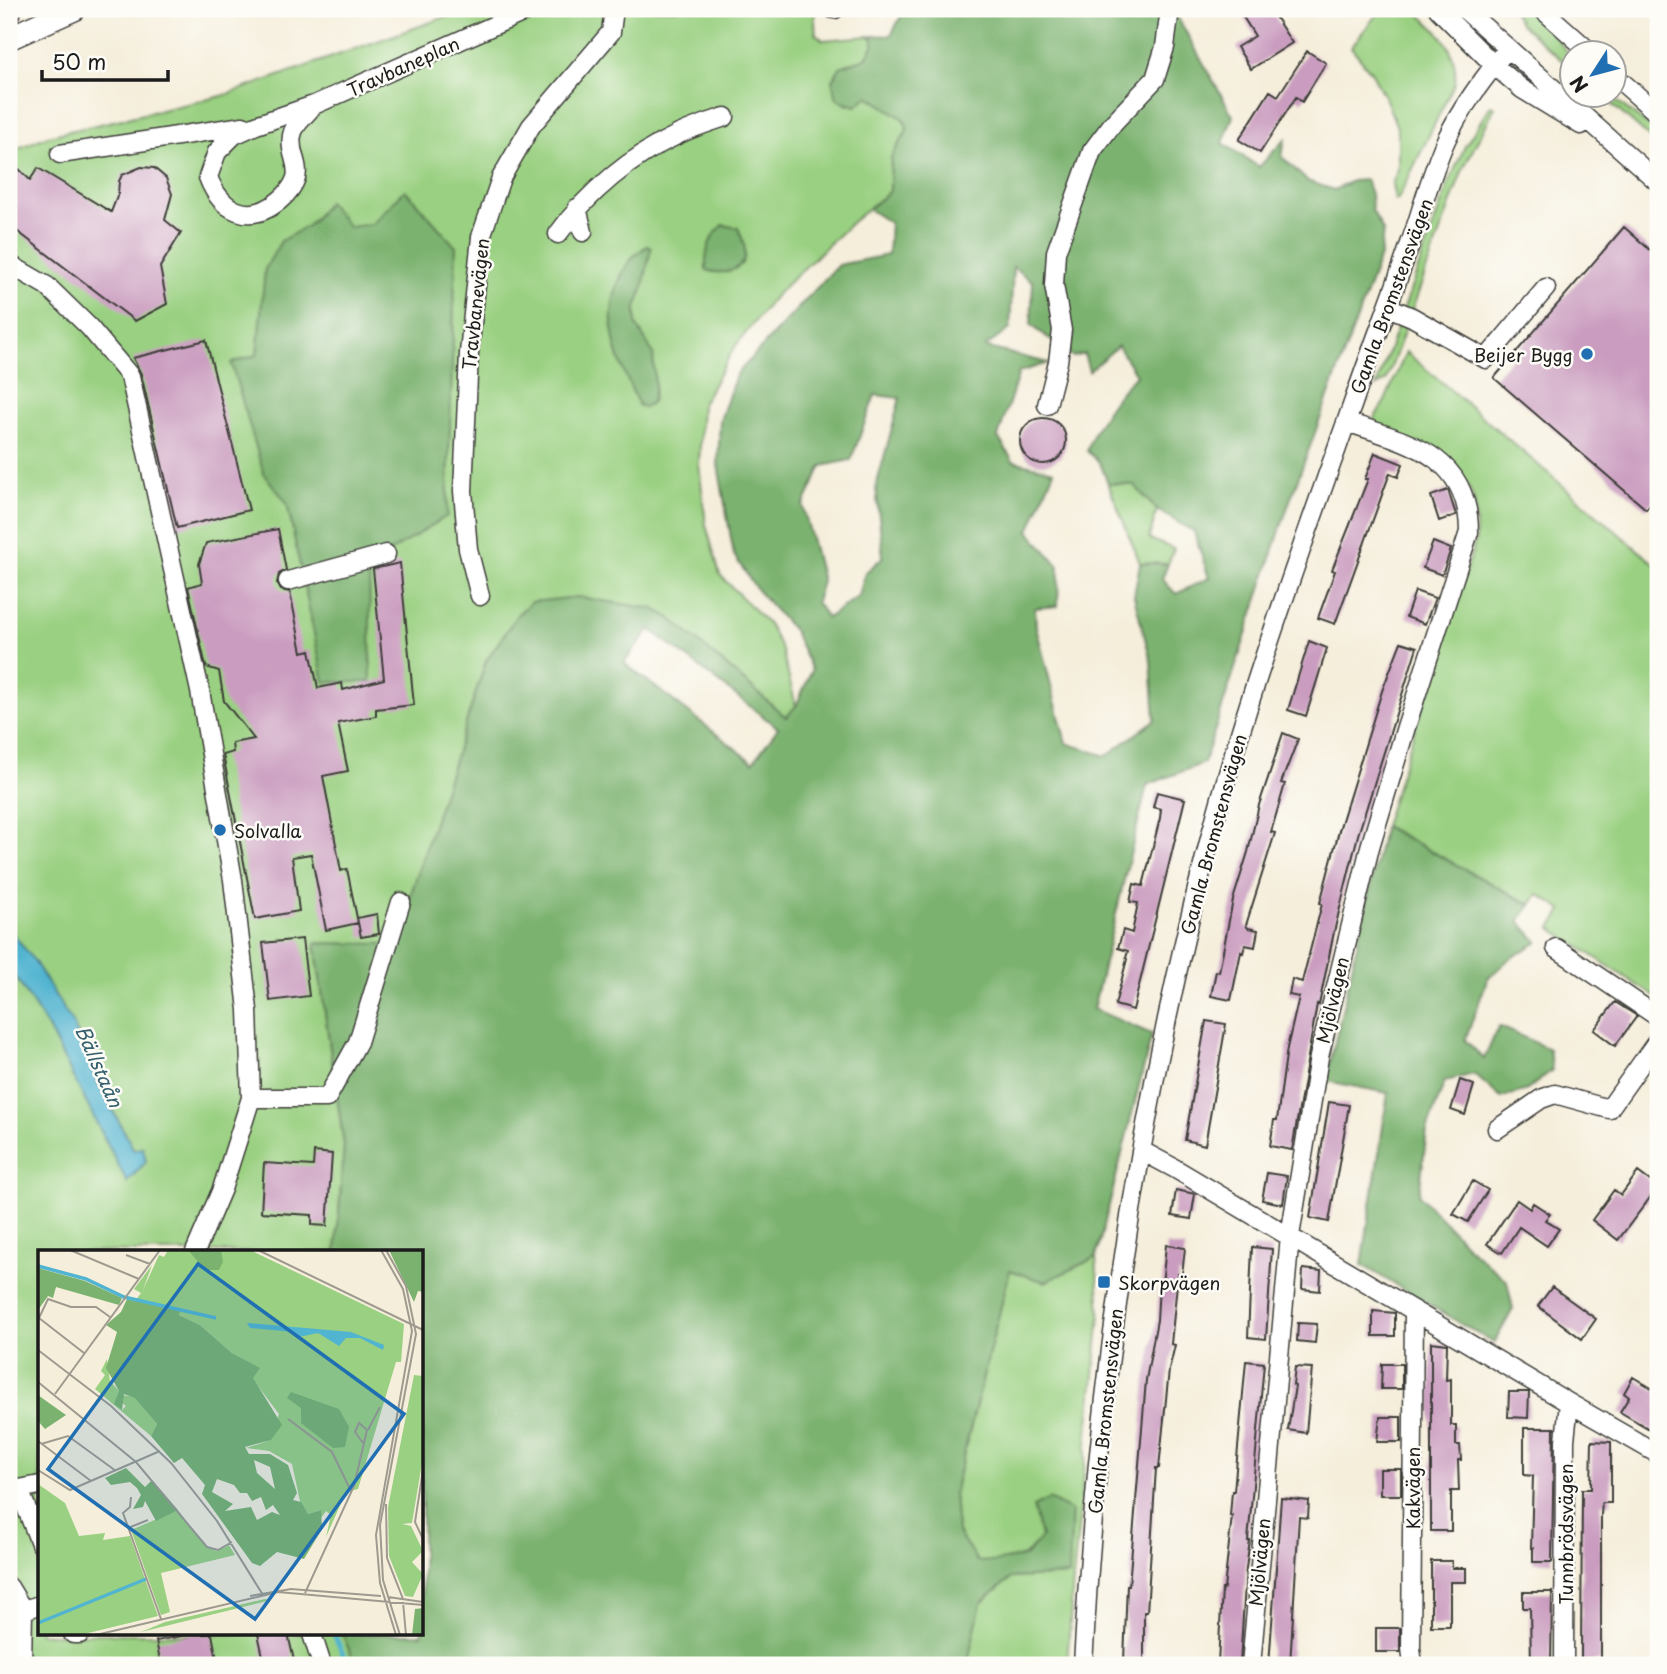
<svg xmlns="http://www.w3.org/2000/svg" width="1667" height="1674" font-family="'Playpen Sans',sans-serif">
<style>
.green{fill:#9ad081;stroke:#5b764e;stroke-width:2}
.forest{fill:#7bb26f;stroke:#4c6746;stroke-width:2;fill-rule:evenodd}
.water{fill:#51b4d0;stroke:#366876;stroke-width:2}
.lines{fill:none;stroke-linecap:round;stroke-linejoin:round}
.stream{stroke:#51b4d0;stroke-width:5}
.building{fill:#ca9dc0}
.minor-casing{stroke:#3d3c39;stroke-width:21}
.major-casing{stroke:#3d3c39;stroke-width:26}
.minor{stroke:#fff;stroke-width:18}
.major{stroke:#fff;stroke-width:23}
.poi-dot{fill:#1f6fb2;stroke:#fdfcf7;stroke-width:2.5}
.labels{text-anchor:middle;dominant-baseline:central;stroke-width:5;stroke-linejoin:round;paint-order:stroke}
.street-label{font-size:18px;fill:#1c1c1c;stroke:#fdfcf7}
.poi-label{font-size:18px;fill:#1c1c1c;stroke:#fdfcf7;text-anchor:start}
.water-label{font-size:19px;font-style:italic;fill:#34606d;stroke:#fdfcf7}
.inset-river{fill:none;stroke:#51b4d0;stroke-width:3.5}
.inset-road{fill:none;stroke:#9e9a8f;stroke-width:2}
.view{fill:#1f6fb2;fill-opacity:0.15;stroke:#1f6fb2;stroke-width:3.5}
.inset-edge{fill:none;stroke:#1c1c1c;stroke-width:3.5}
</style>
<rect width="100%" height="100%" fill="#fdfcf7"/>
<filter id="ink" filterUnits="userSpaceOnUse"><feTurbulence type="fractalNoise" baseFrequency=".0143" numOctaves="2"/><feDisplacementMap in="SourceGraphic" scale="14" xChannelSelector="R" yChannelSelector="G"/><feConvolveMatrix kernelMatrix="1 2 1 2 8 2 1 2 1" color-interpolation-filters="sRGB"/></filter>
<filter id="wash" filterUnits="userSpaceOnUse"><feTurbulence type="fractalNoise" baseFrequency=".00686" numOctaves="4" result="noise"/><feDisplacementMap in="SourceGraphic" scale="28" xChannelSelector="R" yChannelSelector="G"/><feGaussianBlur stdDeviation="1.57" result="paint"/><feColorMatrix in="noise" values="0 0 0 0 0 0 0 0 0 0 0 0 0 0 0 0 0 1.4 0 .05"/><feComposite in="paint" operator="in"/></filter>
<g filter="url(#wash)">
<rect width="100%" height="100%" fill="#f5eedb"/>
<path class="green" d="M468,9H814L816,34L823,40L869,36L873,39V46L866,58L850,63L834,91L838,99L848,105L868,96L902,118L906,124L907,130L891,157L890,191L852,222L776,295L734,348L702,404L699,465L706,525L720,575L769,625L782,650L796,706L787,718L669,617L486,661L395,944H315L344,1145L336,1252H40V1634H342L356,1665H9V152L48,136L222,96Z
M1381,9H1414C1438,32 1458,45 1455,82L1398,199L1395,200L1392,184L1398,169V130L1387,102L1372,73L1351,47Z
M1512,9H1533L1572,58V69L1520,23Z
M1601,95H1609L1658,133V145Z
M1491,105L1495,107L1463,169L1392,365L1386,380L1376,387L1447,187L1465,146Z
M1406,352L1658,567V999L1551,928L1562,910L1538,894L1531,905L1384,826L1476,539C1476,522 1477,505 1470,490C1455,457 1403,439 1372,422L1385,401Z
M1108,483L1134,485L1157,510L1149,539L1174,549L1168,564L1140,563Z
M1096,1257L1100,1315L1073,1579L1067,1665H967L981,1603L1011,1578L1069,1575L1041,1537L1025,1556L990,1568L977,1561L957,1531L954,1493L1010,1270L1045,1282Z"/>
<path class="forest" d="M905,9H1173L1233,116L1223,143L1259,167L1285,139L1282,157L1307,181L1334,190L1352,181L1366,180L1371,194L1372,210L1383,231L1380,256L1288,506L1204,763L1147,785L1093,1009L1152,1034L1096,1257L1045,1282L1010,1270L954,1493L957,1531L977,1561L994,1562L1026,1556L1041,1537L1033,1507L1049,1499L1072,1511L1069,1575L1011,1578L981,1603L967,1665H356L342,1634H422V1252H336L344,1145L315,943L395,944L486,661L518,614L531,602L578,597L654,609L669,617L786,717L796,706L812,670L793,630L757,590L734,555L718,465L720,420L736,375L838,265L888,255L890,223L868,209L890,191L891,157L907,131L906,124L902,118L868,96L856,106L837,99L832,81L840,67L866,58L873,46V39L869,36L891,35ZM1013,267L1033,282L1031,325L1073,357L1084,354L1089,371L1118,346L1136,375C1118,393 1093,427 1087,451L1100,463L1108,483L1134,485L1157,510L1194,532L1209,578L1176,594L1162,579L1168,564L1140,563L1134,596L1151,661L1155,720L1106,756L1066,743L1036,627L1035,608L1058,606L1059,566L1029,531L1054,471L1013,461L998,437L1019,372L1048,363L985,347L1010,329ZM875,395L900,398L876,487L883,557L865,573L859,596L827,618L816,602L822,581L803,506L822,466L851,460ZM650,629L778,728L753,762L624,663Z
M405,190L456,247L447,516L369,565L371,682H324L287,503L264,474L231,363L257,355L265,269L281,241L309,225L328,202L349,227L372,224Z
M723,225L738,228C741,235 744,242 745,250C746,271 722,276 706,270C705,250 709,238 723,225Z
M648,246L651,248L643,288L636,308V324L653,353L655,387L652,402L645,407L639,406C620,363 600,326 620,279C626,264 634,253 648,246Z
M1384,826L1531,905L1519,921L1538,942L1508,960L1488,978L1465,1040L1484,1059L1499,1026L1549,1049L1552,1070L1527,1090L1501,1098L1474,1074L1445,1081L1427,1130L1419,1195L1467,1246L1507,1281L1513,1309L1494,1343L1362,1265L1388,1093L1326,1081Z"/>
<path class="water" d="M9,928L35,962L74,1026L94,1075L134,1150L143,1147L146,1162L127,1182L47,1026L9,967Z"/>
<g class="lines">
<path class="stream" d="M334,1634L348,1665"/>
</g>
<g id="blocks">
<path class="building" d="M1238,9H1270L1292,43L1251,69L1237,47L1255,36Z
M1307,51L1326,63L1302,102L1296,97L1260,153L1239,140L1270,91L1278,96Z
M141,167L154,168L166,178L172,194L165,220L181,233L160,267L167,304L135,321L9,225V171L19,169L30,180L38,168L111,212L118,194L119,181L122,175Z
M1624,227L1658,257V495L1646,509L1494,378Z
M206,340L249,510L177,528L141,374L133,358Z
M1020 441a23 23 0 1 1 46 0a23 23 0 1 1-46 0Z
M1375,453L1403,464L1398,477L1390,473L1335,624L1318,618L1335,571L1332,570L1368,479H1365Z
M1448,490L1456,515L1439,521L1431,496Z
M278,529L286,570L279,574L277,583L281,590L290,592L302,652L310,650L318,688L342,683L343,690L384,679L373,569L400,563L414,705L376,709V716L338,723L348,771L323,776L341,871L347,869L358,923L326,930L311,854L292,857L299,911L255,919L223,755L233,752L232,743L254,739L224,701L219,671L206,667L188,587L202,583L199,564L206,543Z
M1433,542L1451,549L1442,575L1423,568Z
M1415,591L1435,598L1425,624L1406,617Z
M1309,641L1327,648L1306,716L1288,710Z
M1401,642L1417,647L1358,835L1334,932L1319,1005L1317,1004L1292,1150L1270,1146L1274,1120H1277L1287,1048L1299,997L1289,995L1292,979L1302,982L1322,904L1320,903L1340,827L1382,691Z
M1283,733L1298,739L1281,783L1285,784L1271,832L1275,833L1246,925L1248,928L1258,930L1255,947L1245,945L1243,953L1241,952L1231,1000L1211,996L1216,971L1219,972L1233,900L1248,852L1259,805Z
M1157,792L1185,799L1133,1010L1115,1005L1127,959L1126,958L1128,951L1118,948L1123,930L1132,933L1138,903L1130,902L1134,884L1143,886L1160,818L1161,809L1153,807Z
M377,914L379,934L361,937L357,918Z
M302,939L309,996L270,1001L263,943Z
M1615,1002L1637,1016L1615,1046L1594,1030Z
M1206,1021L1226,1024L1205,1145L1185,1140Z
M1460,1080L1474,1085L1465,1115L1451,1110Z
M1329,1102L1349,1105L1329,1222L1310,1218Z
M314,1152L332,1154L327,1226L312,1225V1215L261,1212L264,1163L313,1166Z
M1638,1172L1658,1187L1618,1240L1592,1220L1614,1190L1621,1195Z
M1267,1173L1287,1176L1283,1204L1262,1200Z
M1473,1181L1488,1190L1468,1222L1453,1214Z
M1176,1190L1195,1194L1191,1219L1172,1216Z
M1517,1200L1530,1209L1533,1203L1550,1214L1545,1220L1559,1229L1547,1246L1519,1227L1502,1253L1487,1244Z
M1166,1245L1185,1248L1182,1275L1178,1274L1171,1344L1175,1345L1169,1370L1159,1468H1156L1147,1612H1144V1661H1124L1127,1585H1129L1146,1380L1157,1320L1159,1286H1162Z
M1252,1247L1272,1249L1266,1339L1248,1337Z
M1303,1269L1321,1271L1320,1291L1302,1289Z
M1552,1287L1596,1319L1582,1339L1538,1306Z
M1373,1311L1395,1313V1336H1373Z
M1298,1323L1317,1324L1315,1343L1297,1341Z
M1431,1342L1447,1344L1446,1380L1451,1379V1425H1456V1445H1460L1461,1460H1458L1459,1491H1451V1531H1431Z
M1246,1361L1264,1363L1248,1541H1250L1246,1568L1240,1664L1218,1663L1222,1589H1224L1232,1516H1230L1232,1491H1234Z
M1382,1364H1402V1389H1381Z
M1295,1367L1312,1368L1306,1433L1288,1430L1295,1386L1293,1385Z
M1633,1377L1658,1392V1434L1620,1412L1629,1397L1624,1393Z
M1509,1392H1529L1528,1418L1508,1417Z
M1380,1417H1401V1442H1377Z
M1524,1428H1554L1552,1562H1533V1548H1531L1533,1476L1524,1475Z
M1592,1441L1611,1442V1503H1602L1601,1515V1661H1581L1582,1489H1591Z
M1380,1469H1401V1495H1380Z
M1281,1498L1309,1501L1308,1518L1299,1517L1290,1665H1269Z
M1431,1561H1452V1568H1466V1582H1450V1626H1431Z
M1523,1592H1552L1551,1665H1531L1530,1608H1523Z
M1376,1628H1400V1652H1376Z
M192,1634H212L218,1665H161L156,1641Z
M258,1634H288L295,1665H265Z"/>
</g>
</g>
<g filter="url(#ink)">
<use href="#blocks" fill-opacity="0" stroke="#3d3c39" stroke-width="2"/>
<g class="lines">
<g class="minor-casing">
<path id="minor" d="M833,9H835
M1438,9L1494,65L1522,89L1581,125
M1464,9L1658,182
M1542,9L1590,52
M1614,75L1658,114
M314,105C297,124 286,130 294,157C296,164 298,170 296,178C293,187 287,194 280,200C249,226 221,211 208,177L217,152L234,135L256,125L314,105L531,9
M60,154L243,126
M577,208L583,232
M558,234C588,192 632,156 679,134C694,127 710,122 725,117
M9,264L47,286L89,327L130,376L200,691L233,880L248,1010L251,1098L222,1189L195,1252
M1388,307L1412,317L1486,359L1546,288
M1047,405L1058,362L1062,330L1054,285L1056,252L1092,151L1114,122L1155,79L1165,47L1170,9
M288,581L386,554
M480,596L468,549L463,491L469,353L481,237L501,178L531,126L611,32L614,9
M1556,948L1658,1017
M251,1098H327L358,1042L401,902
M1497,1129L1541,1099L1555,1094L1609,1109L1658,1040
M1142,1151L1174,1168L1569,1403L1658,1454
M40,1485L19,1489L40,1543
M9,1587L23,1610
M23,1610L40,1605
M73,1634H80
M312,1634L322,1665
M22,1665L23,1610
M1083,1665C1097,1386 1139,1108 1210,838C1249,690 1302,547 1353,403C1371,350 1392,297 1410,244C1422,210 1431,173 1446,140C1461,107 1485,77 1507,49
M1251,1665L1290,1236L1319,1057L1370,847L1406,727L1469,532C1469,454 1407,442 1346,422
M1413,1665L1411,1648L1414,1310
M1564,1665L1565,1440L1569,1403"/>
</g>
<g class="major-casing">
<path id="major" d="M9,9H10
M9,38L74,9"/>
</g>
<use href="#minor" class="minor"/>
<use href="#major" class="major"/>
</g>
</g>
<g class="poi-dot">
<circle cx="1587" cy="354" r="7"/>
<circle cx="220" cy="830" r="7"/>
<rect x="1097" y="1275" width="14" height="14" rx="3.5"/>
</g>
<g class="labels">
<g class="street-label">
<text transform="translate(403 66) rotate(-24)">Travbaneplan</text>
<text transform="translate(1391 296) rotate(-70)">Gamla Bromstensvägen</text>
<text transform="translate(475 304) rotate(-84)">Travbanevägen</text>
<text transform="translate(1213 834) rotate(-75)">Gamla Bromstensvägen</text>
<text transform="translate(1332 1000) rotate(-77)">Mjölvägen</text>
<text transform="translate(1105 1411) rotate(-84)">Gamla Bromstensvägen</text>
<text transform="translate(1412 1488) rotate(-90)">Kakvägen</text>
<text transform="translate(1565 1534) rotate(-90)">Tunnbrödsvägen</text>
<text transform="translate(1259 1562) rotate(-85)">Mjölvägen</text>
</g>
<g class="poi-label">
<text x="1573" y="354" text-anchor="end">Beijer Bygg</text>
<text x="234" y="830">Solvalla</text>
<text x="1118" y="1282">Skorpvägen</text>
</g>
<g class="water-label">
<text transform="translate(100 1066) rotate(66)">Bällstaån</text>
</g>
</g>
<g transform="translate(38 1250)">
<rect width="385" height="385" fill="#f5eedb"/>
<path d="M130,0H212L366,74L363,112H358L320,239L308,242L288,287L293,265L288,261L283,268V260L270,264L263,256L254,214L231,201L208,198L230,191L241,164L214,128L221,118L194,103L162,75L141,65V61L97,51L103,43L96,39L114,15L105,40L121,5L126,7ZM69,109L72,131L81,141L77,154L84,160L88,156L83,152L84,145L97,147L119,174L113,186L57,139L67,125L63,121ZM376,125L385,126V207L374,273L364,274L373,276L385,301L374,312L385,324L375,347L367,346L351,306L350,257ZM0,234L27,253L41,286L67,283L65,290L92,286L120,366L42,385H0ZM140,260L168,297L179,301L191,295L197,305L123,323L132,362L123,365L93,280ZM227,349L233,350L103,382L127,372Z" fill="#9ad081"/>
<path d="M150,0H183L185,12L181,20H167ZM351,0H385V42L380,41L376,52ZM0,18L47,31L84,48L81,55L18,37L15,48L10,46L0,60ZM89,49L142,61L141,65L162,75L194,103L222,118L215,128L244,175L233,190L207,197L211,204H232L250,215L259,243L255,250L263,252L270,264L283,260L284,279L266,309L239,302L222,316L214,313L164,244L167,235L144,208L136,213L113,186L119,174L97,148L86,144L84,160L76,154L81,141L68,118L79,82L68,75L83,62ZM216,210L232,217L237,239L219,223ZM179,229L196,235L202,243H209L214,251L223,247L228,260L235,255L242,265L234,262L219,270L213,257L187,261L195,254L174,242ZM253,142L301,159L311,177L307,197L295,198L263,173V158L249,148ZM0,145L11,153L28,165L7,179L0,171ZM88,218L107,237L114,230L140,260L118,271L107,251L105,257L95,259L103,245L99,238L92,232L73,235L67,228ZM385,358V385H374L377,359Z" fill="#7bb26f" fill-rule="evenodd"/>
<path d="M209,73L313,82L346,95L345,100L322,88H308L301,96L280,83L261,87L256,82L212,78Z" fill="#51b4d0"/>
<path class="inset-river" d="M0,16L48,29L86,47L178,68M0,373L108,329"/>
<path class="inset-road" d="M32,0L101,29M220,0L385,80M292,0H320M343,0L365,39L374,81L338,285L342,333L358,385M348,0L368,36L378,84L342,275L345,330L362,385M88,5L112,14M0,100L73,156L133,213L179,271L225,345M46,103L1,68L10,49L33,57H58L72,67M0,132L98,212L169,297L180,300L194,292M17,144L122,0M250,169L294,202L313,241M330,180L342,157M0,191L53,231M3,194L30,186L78,221M0,220L32,240L122,201M385,220L377,272L385,289M93,247L92,257L85,263L123,369M348,254L349,308L365,349M90,278L110,270M267,343L316,236L329,180L321,173L317,182L325,193M212,346L253,339L343,346M350,347L385,352M365,352L368,385M58,385L240,342L385,355"/>
<path class="view" d="M160,14L366,164L217,369L10,219Z"/>
<rect width="385" height="385" class="inset-edge"/>
</g>
<rect width="1667" height="1674" fill="none" stroke="#fdfcf7" stroke-width="35"/>
<g transform="translate(1593 74) rotate(234)"><circle r="33" fill="#fdfcf7" stroke="#a3a29f" stroke-width="2"/>
<path d="M0-5L12 26L0 18L-12 26Z" fill="#1f6fb2"/>
<text y="-10" font-size="19" font-weight="bold" text-anchor="middle" fill="#1c1c1c">N</text>
</g>
<path d="M42 70v10h126v-10" fill="none" stroke="#1c1c1c" stroke-width="3.5"/>
<text x="52" y="70" font-size="21" fill="#1c1c1c" stroke="#fdfcf7" stroke-width="5" paint-order="stroke">50 m</text>
</svg>
